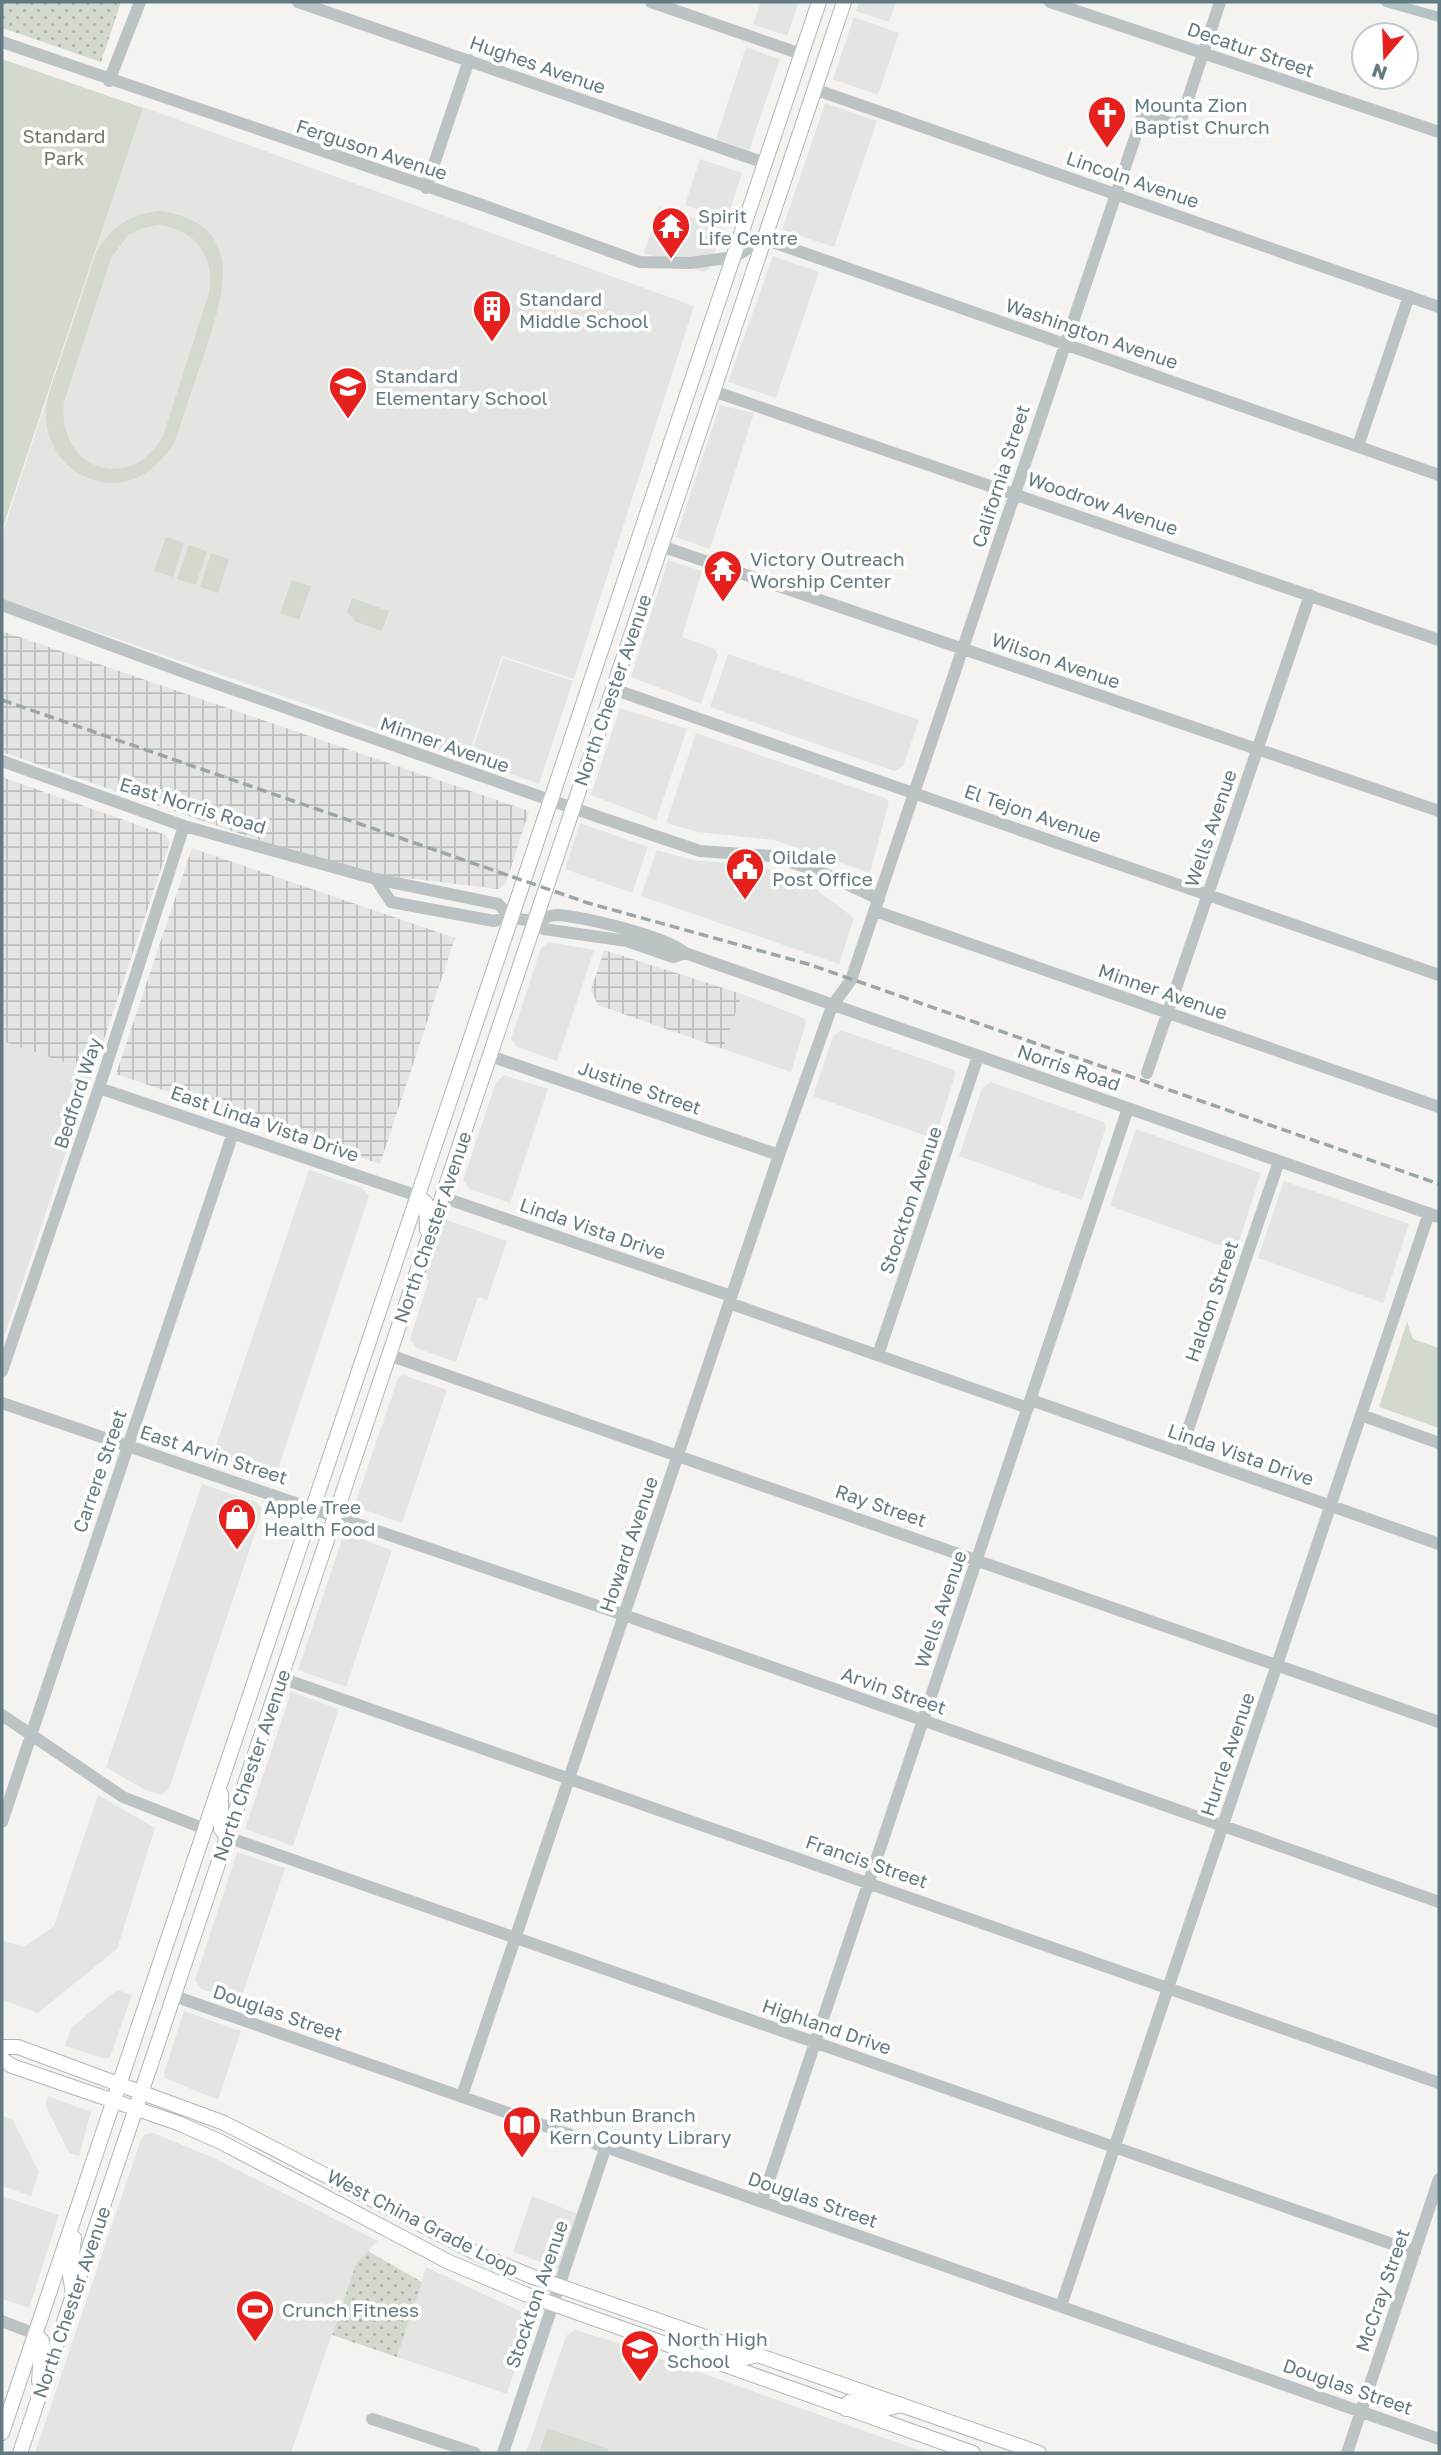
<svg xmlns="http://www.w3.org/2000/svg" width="1441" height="2455" font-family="'Golos Text',sans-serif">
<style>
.built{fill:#e4e5e3}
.industrial{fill:url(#industrial-grid)}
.grass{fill:url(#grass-dots)}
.park{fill:#d4d9ce;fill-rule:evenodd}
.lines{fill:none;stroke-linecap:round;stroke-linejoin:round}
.canal{stroke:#b3c4c5;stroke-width:10}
.major-casing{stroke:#b0b6b8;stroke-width:16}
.minor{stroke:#bcc3c4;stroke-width:12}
.major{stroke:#fff;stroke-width:14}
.rail{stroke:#9ba6a8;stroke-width:3.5;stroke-dasharray:10 5;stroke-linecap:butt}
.labels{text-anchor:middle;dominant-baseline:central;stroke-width:7;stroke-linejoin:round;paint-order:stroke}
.street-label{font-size:19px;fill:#627a81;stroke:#fff}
.poi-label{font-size:19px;fill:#627a81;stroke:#fff;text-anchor:start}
.park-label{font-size:19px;fill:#6b7861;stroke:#fff}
</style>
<defs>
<pattern id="industrial-grid" width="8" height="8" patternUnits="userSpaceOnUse" patternTransform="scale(1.75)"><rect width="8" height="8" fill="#e4e5e3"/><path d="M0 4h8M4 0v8" fill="none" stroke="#bcbfbd"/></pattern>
<pattern id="grass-dots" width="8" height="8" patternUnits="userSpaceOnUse" patternTransform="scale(1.75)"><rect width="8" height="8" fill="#d4d9ce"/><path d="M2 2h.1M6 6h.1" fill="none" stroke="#afb5ad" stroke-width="1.8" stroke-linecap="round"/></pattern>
</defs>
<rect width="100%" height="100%" fill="#f4f3ef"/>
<path class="built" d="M761,2H799L787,36L753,24Z
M859,2H896L889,22L856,11Z
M854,17L899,33L878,95L833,79Z
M746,47L780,59L749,151L716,139Z
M825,103L877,121L834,247L782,230Z
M143,107L694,306L574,679L502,656L467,760L2,599V535Z
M700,159L742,173L727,219L685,205Z
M659,206L724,228L708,270L703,272L644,253Z
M773,256L819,272L776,398L728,382Z
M720,405L754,413L710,549L676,537Z
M668,560L702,571L682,637L715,649L718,655L701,704L631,677Z
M728,654L919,720L903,766L894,771L710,707Z
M503,658L573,681L539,784L469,760Z
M620,708L687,729L656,820L591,795Z
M696,733L885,798L889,802L870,873L774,840L698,832L666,823Z
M580,823L648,847L632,893L565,869Z
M657,850L693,860L760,866L805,881L854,918L839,964L641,896Z
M549,942L594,950L557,1061L517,1047L511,1039L541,948Z
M742,994L804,1018L806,1023L791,1072L723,1049Z
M841,1030L954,1070L955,1075L935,1139L813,1096L833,1036Z
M2,1041L93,1072L2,1343Z
M504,1075L548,1089L510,1203L470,1189L463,1180L496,1082Z
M991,1082L1104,1122L1106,1127L1082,1200L959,1156L982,1088Z
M1136,1129L1261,1173L1236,1251L1110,1206Z
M309,1170L362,1188L369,1196L278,1469L270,1475L212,1457Z
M1284,1181L1409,1224L1383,1303L1258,1258Z
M438,1217L507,1241L487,1300L478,1297L456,1362L416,1348L410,1339L429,1280L418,1276Z
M403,1375L447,1390L402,1523L362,1509L356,1501L398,1378Z
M202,1484L256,1502L263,1510L169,1789L161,1795L143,1789L106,1767Z
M344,1533L392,1550L346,1687L298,1670Z
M291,1692L339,1709L293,1846L245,1829Z
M98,1795L155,1828L117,1949L38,2013L2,2000V1940L24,1947L54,1926Z
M237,1852L285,1868L240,2002L201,1989L195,1980Z
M117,1990L132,1995L110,2057L105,2059L65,2046L71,2028Z
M184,2011L241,2031L218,2100L165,2078L164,2073Z
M48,2096L91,2112L79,2156L69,2153L45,2105Z
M2,2115L13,2120L39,2172L31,2196L2,2186Z
M153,2133L214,2158L378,2241L356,2264L291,2453H35L141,2139L145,2134Z
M2,2196L59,2215L29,2308L2,2299Z
M532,2196L578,2214L561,2270L513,2252Z
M426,2267L528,2315L530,2322L507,2394L397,2357Z
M575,2330L606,2339L927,2453H526L566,2336Z"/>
<path class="industrial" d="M2,631L529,811L506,883L498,889L348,871L2,752Z
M2,777L166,835L170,842L93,1072L2,1041Z
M192,848L455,938L380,1164L116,1074Z
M604,950L742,994L723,1049L598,1005L591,990Z"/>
<path class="grass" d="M2,2H121L101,62L2,28Z
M368,2251L422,2282L397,2357L332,2335L356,2264Z"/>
<path class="park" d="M2,59L143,108L2,530Z
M160,211C249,224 223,296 204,355C194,384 184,413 175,442C160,465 139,484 110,483C74,481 46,451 46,415C46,396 55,376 61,358C73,324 84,290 95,255C110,228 128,214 160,211ZM159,225C196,230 215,256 209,293L163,436C130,495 56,469 64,402L111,258L128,235L143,228Z
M166,537L184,543L173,577L154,571Z
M189,545L207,551L196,585L177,579Z
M211,553L229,559L218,593L200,587Z
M292,580L311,586L299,620L280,613Z
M352,598L389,611L382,631L356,622L347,612Z
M1407,1322L1413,1339L1439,1348V1428L1379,1407Z
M547,2428L609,2449L607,2453H539Z"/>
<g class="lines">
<path class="canal" d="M1386,2L1439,17"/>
<g class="major-casing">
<path id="major" d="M418,1196L426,1203L427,1230
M221,1794V1829L227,1837
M2,2047H18L224,2123L480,2255L533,2277L1039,2453
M2,2059L12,2066L178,2123L221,2142L449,2262L525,2294L973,2453
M73,2294L70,2275L74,2238
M35,2334L42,2341L39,2381
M707,2361L709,2354L714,2352L737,2360L754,2356
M846,2409L849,2402L881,2410L902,2405
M2,2433L819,2
M20,2453L844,2"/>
</g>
<path class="minor" d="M298,2L765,163
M651,2L801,54
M1050,2L1439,132
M2,42L485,206L640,262L690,263L734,257L764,239L1439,475
M109,81L140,2
M814,89L1439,307
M426,188L469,60
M713,391L1439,640
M1358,446L1409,296
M661,546L1439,811
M2,605L195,676L596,816L700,851L772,856L821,872L879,899
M613,689L1439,975
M2,761L184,826L376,879L498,904L509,915
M376,879L391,902L494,921C516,913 517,922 536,920C543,919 550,915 557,915C585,917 665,936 685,953L1439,1217
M875,911L1439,1107
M534,920L544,929L627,941L673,957L685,953
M490,1056L779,1155
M1147,1073L1310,595
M99,1088L418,1196
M442,1197L731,1296
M729,1303L1028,1408
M389,1355L1439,1722
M878,1355L978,1056
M2,1371L99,1088L184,826
M1031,1400L1439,1544
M2,1403L624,1615L1439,1902
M1361,1415L1439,1443
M1180,1453L1279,1161
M281,1678L1439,2083
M2,1715L123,1797L205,1829
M2,1822L233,1133
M227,1837L1415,2252
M174,1996L1439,2439
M462,2096L779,1155L832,1006L851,980L1143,114L1179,126L1220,2
M762,2201L1128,1108
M1061,2306L1429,1213
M2,2321L35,2334
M372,2419L475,2453
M503,2453L606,2146
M1347,2453L1439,2179"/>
<use href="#major" class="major"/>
<path class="rail" d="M2,700L588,903L808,964L1439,1184"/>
</g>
<defs>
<g id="church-pin" transform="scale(2.0125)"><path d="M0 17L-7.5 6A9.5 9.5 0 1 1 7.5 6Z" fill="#e6201d" stroke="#fff"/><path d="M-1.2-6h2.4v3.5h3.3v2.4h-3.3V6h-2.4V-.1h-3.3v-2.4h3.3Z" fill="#fff"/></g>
<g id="temple-pin" transform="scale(2.0125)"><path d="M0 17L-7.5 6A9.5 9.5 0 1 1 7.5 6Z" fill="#e6201d" stroke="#fff"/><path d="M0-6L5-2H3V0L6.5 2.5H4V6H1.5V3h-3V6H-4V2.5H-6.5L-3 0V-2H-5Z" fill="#fff"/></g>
<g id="building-pin" transform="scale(2.0125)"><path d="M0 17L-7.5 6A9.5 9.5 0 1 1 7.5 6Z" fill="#e6201d" stroke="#fff"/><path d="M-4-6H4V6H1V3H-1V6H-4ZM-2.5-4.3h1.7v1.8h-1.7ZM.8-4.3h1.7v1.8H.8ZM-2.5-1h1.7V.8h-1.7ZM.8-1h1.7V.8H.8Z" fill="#fff"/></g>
<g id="school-pin" transform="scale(2.0125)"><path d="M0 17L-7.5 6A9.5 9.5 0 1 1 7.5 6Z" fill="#e6201d" stroke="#fff"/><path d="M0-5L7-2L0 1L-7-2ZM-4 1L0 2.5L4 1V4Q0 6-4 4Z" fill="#fff"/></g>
<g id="civic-pin" transform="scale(2.0125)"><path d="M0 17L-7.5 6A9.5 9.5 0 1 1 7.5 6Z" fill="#e6201d" stroke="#fff"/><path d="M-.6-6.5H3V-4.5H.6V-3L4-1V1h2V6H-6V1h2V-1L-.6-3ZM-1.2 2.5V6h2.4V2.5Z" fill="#fff"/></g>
<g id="shop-pin" transform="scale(2.0125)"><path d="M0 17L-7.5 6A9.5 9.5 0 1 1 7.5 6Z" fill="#e6201d" stroke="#fff"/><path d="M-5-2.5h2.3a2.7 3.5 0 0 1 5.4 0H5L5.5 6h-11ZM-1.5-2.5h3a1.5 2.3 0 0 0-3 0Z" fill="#fff"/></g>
<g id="library-pin" transform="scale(2.0125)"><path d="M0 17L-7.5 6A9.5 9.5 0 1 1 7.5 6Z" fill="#e6201d" stroke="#fff"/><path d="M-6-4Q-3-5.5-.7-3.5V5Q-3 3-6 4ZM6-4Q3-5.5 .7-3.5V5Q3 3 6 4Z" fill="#fff"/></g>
<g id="stadium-pin" transform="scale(2.0125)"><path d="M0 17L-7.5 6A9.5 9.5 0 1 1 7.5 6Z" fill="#e6201d" stroke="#fff"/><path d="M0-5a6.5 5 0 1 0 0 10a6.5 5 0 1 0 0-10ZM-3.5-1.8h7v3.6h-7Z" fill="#fff"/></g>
</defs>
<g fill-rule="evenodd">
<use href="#church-pin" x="1107" y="115"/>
<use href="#temple-pin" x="671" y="226"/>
<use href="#building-pin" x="492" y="309"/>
<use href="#school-pin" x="348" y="386"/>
<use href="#temple-pin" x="723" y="569"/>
<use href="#civic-pin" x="745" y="867"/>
<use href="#shop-pin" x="237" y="1517"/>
<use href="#library-pin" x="522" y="2125"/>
<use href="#stadium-pin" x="255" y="2309"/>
<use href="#school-pin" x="640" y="2349"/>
</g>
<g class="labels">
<g class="street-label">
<text transform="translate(1251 49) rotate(19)">Decatur Street</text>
<text transform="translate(538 64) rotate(19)">Hughes Avenue</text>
<text transform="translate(372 149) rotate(18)">Ferguson Avenue</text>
<text transform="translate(1133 179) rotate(19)">Lincoln Avenue</text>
<text transform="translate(1092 333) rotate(19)">Washington Avenue</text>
<text transform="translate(1000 476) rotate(-72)">California Street</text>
<text transform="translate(1103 503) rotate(19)">Woodrow Avenue</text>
<text transform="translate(1056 660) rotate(19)">Wilson Avenue</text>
<text transform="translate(612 690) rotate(-71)">North Chester Avenue</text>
<text transform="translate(445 744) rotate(19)">Minner Avenue</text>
<text transform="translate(193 805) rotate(17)">East Norris Road</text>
<text transform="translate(1033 813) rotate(19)">El Tejon Avenue</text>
<text transform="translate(1210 828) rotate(-71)">Wells Avenue</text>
<text transform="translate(1163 991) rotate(19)">Minner Avenue</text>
<text transform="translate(1069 1067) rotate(19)">Norris Road</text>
<text transform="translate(640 1087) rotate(19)">Justine Street</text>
<text transform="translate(77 1093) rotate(-72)">Bedford Way</text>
<text transform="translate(265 1123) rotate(19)">East Linda Vista Drive</text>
<text transform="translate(910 1200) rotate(-71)">Stockton Avenue</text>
<text transform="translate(432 1227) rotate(-71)">North Chester Avenue</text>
<text transform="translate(593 1228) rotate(19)">Linda Vista Drive</text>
<text transform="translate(1211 1301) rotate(-71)">Haldon Street</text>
<text transform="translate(214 1454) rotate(18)">East Arvin Street</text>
<text transform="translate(1241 1454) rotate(19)">Linda Vista Drive</text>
<text transform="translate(99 1471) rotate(-71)">Carrere Street</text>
<text transform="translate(881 1505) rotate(19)">Ray Street</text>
<text transform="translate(628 1544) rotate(-71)">Howard Avenue</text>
<text transform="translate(940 1609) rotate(-71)">Wells Avenue</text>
<text transform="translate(894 1690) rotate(19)">Arvin Street</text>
<text transform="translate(1227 1754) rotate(-71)">Hurrle Avenue</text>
<text transform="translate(251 1765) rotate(-71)">North Chester Avenue</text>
<text transform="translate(867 1861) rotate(19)">Francis Street</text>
<text transform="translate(278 2012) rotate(19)">Douglas Street</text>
<text transform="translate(827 2026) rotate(19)">Highland Drive</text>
<text transform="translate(813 2199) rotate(19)">Douglas Street</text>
<text transform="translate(423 2222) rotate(27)">West China Grade Loop</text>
<text transform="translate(1382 2290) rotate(-71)">McCray Street</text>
<text transform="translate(536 2294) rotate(-71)">Stockton Avenue</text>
<text transform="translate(71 2302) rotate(-71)">North Chester Avenue</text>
<text transform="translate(1348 2386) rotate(19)">Douglas Street</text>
</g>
<g class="poi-label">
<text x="1134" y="104">Mounta Zion<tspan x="1134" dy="22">Baptist Church</tspan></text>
<text x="698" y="215">Spirit<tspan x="698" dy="22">Life Centre</tspan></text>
<text x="519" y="298">Standard<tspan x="519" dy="22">Middle School</tspan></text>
<text x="375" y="375">Standard<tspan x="375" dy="22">Elementary School</tspan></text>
<text x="750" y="558">Victory Outreach<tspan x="750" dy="22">Worship Center</tspan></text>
<text x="772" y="856">Oildale<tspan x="772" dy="22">Post Office</tspan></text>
<text x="264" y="1506">Apple Tree<tspan x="264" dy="22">Health Food</tspan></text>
<text x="549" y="2114">Rathbun Branch<tspan x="549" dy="22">Kern County Library</tspan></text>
<text x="282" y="2309">Crunch Fitness</text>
<text x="667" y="2338">North High<tspan x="667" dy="22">School</tspan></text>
</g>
<g class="park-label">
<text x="64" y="135">Standard<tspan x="64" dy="22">Park</tspan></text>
</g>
</g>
<rect width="1441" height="2455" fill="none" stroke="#627a81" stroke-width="7"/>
<g transform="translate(1385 56) rotate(199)"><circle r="33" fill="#ffffff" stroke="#c0cacd" stroke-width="2"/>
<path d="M0-5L12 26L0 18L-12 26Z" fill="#e6201d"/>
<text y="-10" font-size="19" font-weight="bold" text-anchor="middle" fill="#627a81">N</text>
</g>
</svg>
